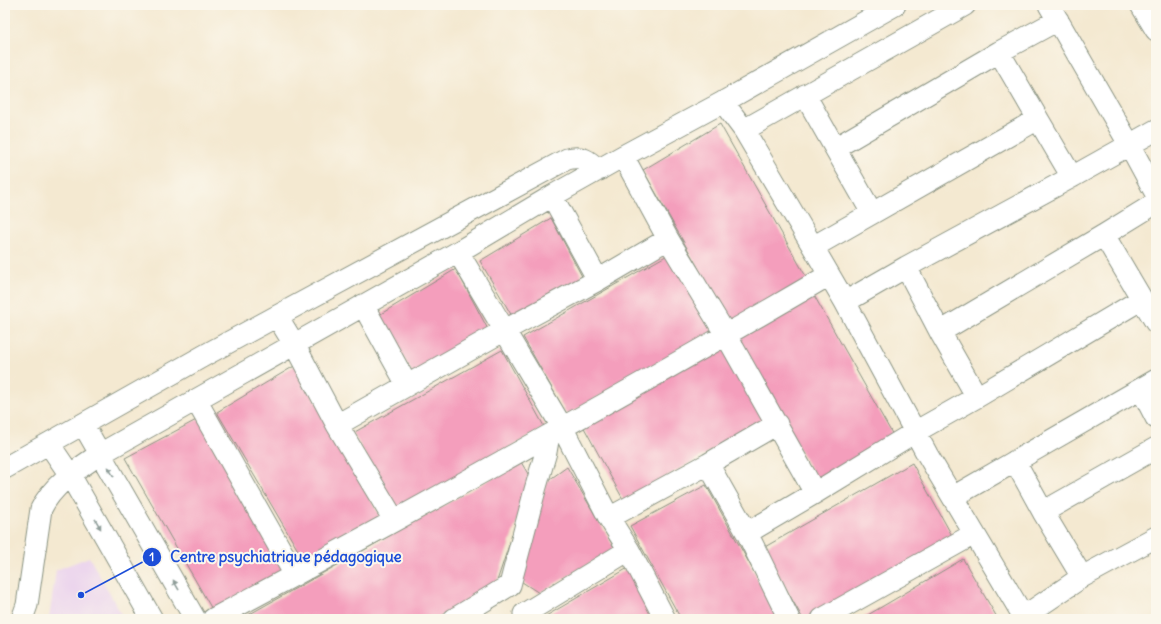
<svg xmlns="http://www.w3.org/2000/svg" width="1161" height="624" font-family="Delius,sans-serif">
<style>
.built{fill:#ead1ed}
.building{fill:#f49ebc}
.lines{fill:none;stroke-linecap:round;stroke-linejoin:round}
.minor-casing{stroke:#8a9382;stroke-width:23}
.minor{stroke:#fff;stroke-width:21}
.oneway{fill:#8f9e9a}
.leader{fill:none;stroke:#1d4ed8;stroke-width:1.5}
.callout-dot{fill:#1d4ed8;stroke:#fbf7ec;stroke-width:1.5}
.mark-label{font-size:12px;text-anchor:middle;font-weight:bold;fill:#fff}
.callout-label{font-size:15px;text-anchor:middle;font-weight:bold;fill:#1d4ed8;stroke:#fbf7ec;stroke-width:4;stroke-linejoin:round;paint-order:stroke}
</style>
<rect width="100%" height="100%" fill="#fbf7ec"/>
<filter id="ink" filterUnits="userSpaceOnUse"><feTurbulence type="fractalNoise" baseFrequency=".025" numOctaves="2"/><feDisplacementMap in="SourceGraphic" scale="8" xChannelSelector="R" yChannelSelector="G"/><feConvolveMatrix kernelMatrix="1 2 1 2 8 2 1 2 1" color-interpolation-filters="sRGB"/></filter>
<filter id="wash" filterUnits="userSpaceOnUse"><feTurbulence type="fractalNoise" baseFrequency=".012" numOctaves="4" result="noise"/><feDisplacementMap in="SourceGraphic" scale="16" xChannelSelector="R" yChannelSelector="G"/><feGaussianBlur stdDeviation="0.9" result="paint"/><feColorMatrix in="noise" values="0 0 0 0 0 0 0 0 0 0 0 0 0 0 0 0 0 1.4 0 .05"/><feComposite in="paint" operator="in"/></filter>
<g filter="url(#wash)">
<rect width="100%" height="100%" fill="#f4e9d1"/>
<path class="built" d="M89,557L124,619H49L56,570Z"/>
<g id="blocks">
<path class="building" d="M720,124L808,280L731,326L643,170Z
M551,218L586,284L516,323L480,261Z
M671,253L713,332L567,415L523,337Z
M456,269L491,335L415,378L379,315Z
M811,290L894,437L817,481L735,334Z
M724,342L767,419L624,501L582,424Z
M502,350L545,428L397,511L353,433Z
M296,365L382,520L306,564L217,412Z
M200,418L284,571L213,611L125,458Z
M521,462L531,479L495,587L436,619H241Z
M912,463L955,541L816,619H803L763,548Z
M567,467L615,549L539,593L519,580L546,482Z
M706,485L780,619H681L630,526Z
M963,559L998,619H861Z
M628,568L657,619H547L546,616Z"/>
</g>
</g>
<g filter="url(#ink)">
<use href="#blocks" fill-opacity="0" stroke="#8a9382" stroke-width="1"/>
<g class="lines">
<g class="minor-casing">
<path id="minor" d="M1049,5L1129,144L1156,194
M1141,5L1156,30
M805,95L835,148
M723,102L895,5
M1038,119L1072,177
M744,130L965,5
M623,156L668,239L726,335L815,493
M552,196L598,280
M872,213L835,148L999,52L1058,20
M1104,235L1156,323
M813,247L1038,119L999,52
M458,252L562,427L609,518L629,550L665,619
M906,267L940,332L977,397
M845,302L906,267L1072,177L1156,130
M363,305L407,385
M277,316L294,344L337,425L394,520
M940,332L1104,235L1156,203
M1141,389L1156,418
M196,400L295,575
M83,424L195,619
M337,425L505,330L598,280L668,239
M49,444L70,475L152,619
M1015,461L1043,512L1082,577
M708,464L747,533L789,619
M5,468L207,354L567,159C582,155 588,160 599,170
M953,497L1156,380
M1043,512L1156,448
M609,518L708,464L777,424
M747,533L815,493L915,432L977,397L1142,299
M524,614L629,550
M1023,617L1082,577L1156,537
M22,619L27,605L41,509C53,484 78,469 100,454L458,252L552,196L623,156L723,102L744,130L813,247L845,302L927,454L1025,619
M213,619C420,508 626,394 829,275
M454,619L510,585L535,490L546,452L549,435
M822,619L974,534"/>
</g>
<use href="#minor" class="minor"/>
</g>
<defs><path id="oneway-solid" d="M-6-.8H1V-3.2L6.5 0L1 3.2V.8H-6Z"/></defs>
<g class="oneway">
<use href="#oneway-solid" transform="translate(111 472) rotate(-120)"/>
<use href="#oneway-solid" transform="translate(98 524) rotate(60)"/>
<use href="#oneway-solid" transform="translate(176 585) rotate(-120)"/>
</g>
</g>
<path class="leader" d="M81 595L152 557"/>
<g class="callout-dot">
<circle cx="81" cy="595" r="4"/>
<circle cx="152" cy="557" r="10"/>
</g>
<g class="mark-label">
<text x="152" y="561">1</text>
</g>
<g class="callout-label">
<text x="286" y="562">Centre psychiatrique pédagogique</text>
</g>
<rect width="1161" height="624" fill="none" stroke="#fbf7ec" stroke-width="20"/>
</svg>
